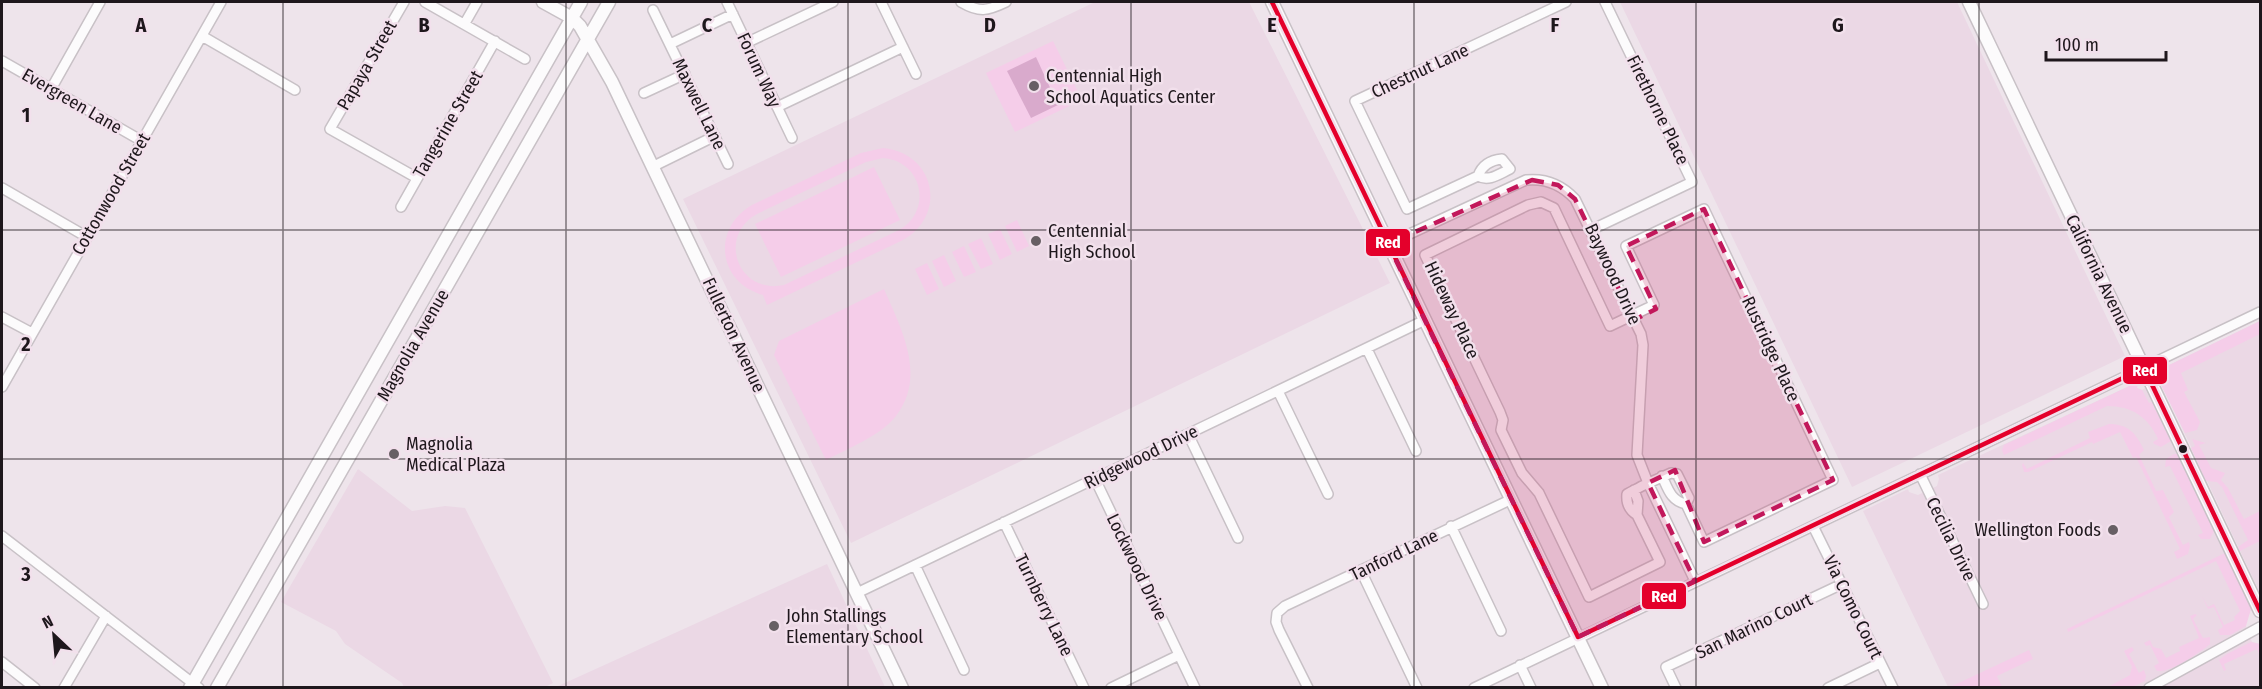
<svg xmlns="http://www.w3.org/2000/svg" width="2262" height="689" font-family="'Fira Sans Condensed',sans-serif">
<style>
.built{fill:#ebd8e5}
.green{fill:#f5cde9;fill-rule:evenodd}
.water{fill:#d9aacc}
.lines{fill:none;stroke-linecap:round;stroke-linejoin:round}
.minor-casing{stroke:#c8c1c6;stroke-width:12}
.major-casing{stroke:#c8c1c6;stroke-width:15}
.minor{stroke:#fcfbfc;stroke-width:9}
.major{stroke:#fcfbfc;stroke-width:12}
.bus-1-casing{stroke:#f2e0ec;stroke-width:9}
.bus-1{stroke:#e4002b;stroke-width:4.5}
.marked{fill:#c2185b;fill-opacity:0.2;stroke:#c2185b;stroke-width:4.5;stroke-dasharray:12 8;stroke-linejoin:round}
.grid{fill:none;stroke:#1e171c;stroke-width:1.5;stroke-opacity:0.55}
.poi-dot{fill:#675f64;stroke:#f2e0ec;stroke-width:2}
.bus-dot{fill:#1e171c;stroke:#f2e0ec;stroke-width:2}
.labels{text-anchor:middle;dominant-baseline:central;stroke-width:5;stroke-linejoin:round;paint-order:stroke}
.street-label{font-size:18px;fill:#1e171c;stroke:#f2e0ec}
.poi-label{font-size:18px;fill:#1e171c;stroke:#f2e0ec;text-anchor:start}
.grid-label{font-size:20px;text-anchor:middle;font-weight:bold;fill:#1e171c;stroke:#f2e0ec;stroke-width:5;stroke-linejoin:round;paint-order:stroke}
.line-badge{stroke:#f2e0ec;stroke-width:2}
.badge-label{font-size:16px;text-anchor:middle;font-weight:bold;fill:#fff}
</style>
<rect width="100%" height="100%" fill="#eee4eb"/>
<path class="built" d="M1095,2H1249L1390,283L851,543L683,199Z
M1620,2H1957L2125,356L1852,487Z
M2260,321V593L2158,377L2162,378L2164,374L2160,372L2165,367Z
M2138,382L2137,388L2142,390L2145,388L2251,609L2245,624L2252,642L2260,644V687H1948L1863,511L1908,489L1909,492L1918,495L1937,486L1939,479L1938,475Z
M358,469L412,511L445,506L465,508L553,683L543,688L404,687L402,683L345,644L336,631L281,602Z
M827,564L885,687H556Z"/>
<path class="green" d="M1053,41L1082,100L1015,132L986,73Z
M883,148C935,153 948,214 903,240L767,305L763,295C717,282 712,228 752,205L861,153ZM883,158C923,161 933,211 899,230L784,285C739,295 716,237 757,214L866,162Z
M874,167L900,220L781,277L755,224Z
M1017,220L1029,246L1017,252L1005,226Z
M1000,229L1012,254L1000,260L988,234Z
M981,238L993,264L981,269L968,244Z
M964,246L976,272L964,277L952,252Z
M944,255L956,281L944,287L932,261Z
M927,263L939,289L927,295L915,269Z
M884,289C901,328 927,376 896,416C880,436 849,448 826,460L774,355L779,341Z
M2260,321V334L2181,373L2188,390L2184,392L2200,422L2197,430L2185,433L2159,381L2158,377L2162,378L2164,374L2160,372L2161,369Z
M2138,382L2137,388L2142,390L2149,403L2152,402L2171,441L2161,447L2154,444L2153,442L2158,439C2148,417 2132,406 2107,406L2004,455L2002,450L2004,445Z
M2109,424C2128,424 2136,433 2144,450L2139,455L2156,491L2163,490L2174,512L2169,517L2183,545L2189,542L2190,546L2188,554L2177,559L2174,552L2180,549L2136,457L2133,458L2120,432L2093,444L2092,442L2028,472H2024L2022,465L2023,463L2027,469L2090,438L2088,432Z
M2192,439L2206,443L2199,445L2211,468L2225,473L2221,480L2228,488L2244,519L2260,511V541L2240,551L2238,547L2248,540L2222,487L2217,482L2206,481L2191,448L2195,446Z
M2174,454H2177L2214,531L2210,539H2201L2198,535L2203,533L2170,466L2165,467L2166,459Z
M2225,553L2251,609L2246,626L2230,635H2220L2218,630L2223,627L2214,607L2208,609L2202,596L2208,607L2214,604L2224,625L2235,620L2234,617L2240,611L2216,561L2068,632L2067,629Z
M2195,614L2197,615L2193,619L2203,638L2210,637V644C2199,653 2171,673 2157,671L2154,666L2159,663L2150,645L2146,646L2144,643L2150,640L2153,647L2161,649L2166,658L2180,651L2179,647L2199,638L2190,616Z
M2251,642L2260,644V655L2257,649L2224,664L2226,670L2224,671L2219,660L2227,654Z
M2132,647L2134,650L2129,654L2139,673L2144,670L2146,676L2145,681L2132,687H2108L2130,675L2132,667L2124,651Z
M2029,650L2033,659L1997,676L2002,687H1950Z"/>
<path class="water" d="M1036,57L1058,105L1031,118L1007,71Z"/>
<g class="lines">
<g class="minor-casing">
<path id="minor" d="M404,2L330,129L417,178
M425,2L525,59
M727,2L792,138
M881,2L916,74
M961,2C980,13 987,11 1006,2
M653,10L728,164
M465,23L477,2
M202,36L295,90
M746,43L833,2
M670,44L733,14
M2,61L142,141
M51,89L100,2
M644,93L685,74
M777,107L903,47
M654,166L715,136
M1478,176C1489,182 1499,174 1510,169L1502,159C1491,160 1482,165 1478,176L1407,209L1355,101L1566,2
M2,188L87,237
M401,207L495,41
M1591,230L1692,182L1605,2
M1388,244L1526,180C1545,178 1562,185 1575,199L1641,334L1643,345L1637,455L1648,483L1695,581
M2,317L32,333
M1367,349L1416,451
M2,387L221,2
M1278,391L1328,494
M1188,434L1238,538
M1920,474L1983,604
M1095,479L1195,688
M1634,490L1638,501L1637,515C1629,510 1626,504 1627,494C1632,491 1637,489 1642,486L1671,473L1677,474L1689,498L1686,504C1671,501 1668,489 1662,476
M1637,515L1660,562L1589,597L1539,493L1522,473L1501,430L1503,420L1500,412L1425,255L1528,205L1541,202L1554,208L1610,326L1654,305L1626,246L1704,209L1833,480L1704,542L1686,504
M1004,522L1084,688
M1451,526L1501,631
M1813,526L1893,688
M2,536L199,688
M915,565L964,670
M1361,571L1417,688
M857,593L1425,320
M2,662L35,688
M1520,665L1531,688
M64,688L106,616
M1111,688L1179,655
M1308,688L1279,630L1276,622L1277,613L1285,606L1512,499
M1474,688L2260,312
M1676,688L1666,667L1842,584
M1828,688L1880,663
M2149,688L2260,627"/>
</g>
<g class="major-casing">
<path id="major" d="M543,2L572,18L580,26L612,82L902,688
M1272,2L1602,688
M1969,2L2260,611
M190,688L581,2
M217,688L609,2"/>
</g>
<use href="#minor" class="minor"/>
<use href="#major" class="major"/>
<g class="bus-1-casing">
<path id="bus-1" d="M1272,2L1578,637L2144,368L2260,611"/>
</g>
<use href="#bus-1" class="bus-1"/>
</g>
<path class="marked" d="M1532,180L1558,185L1575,199L1634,320L1656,309L1626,246L1704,209L1833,480L1704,542L1675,470L1648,483L1695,581L1578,637L1388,244Z"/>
<path class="grid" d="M283,2V688M566,2V688M848,2V688M1131,2V688M1414,2V688M1696,2V688M1979,2V688M2,230H2260M2,459H2260"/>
<g class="poi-dot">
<circle cx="1034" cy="86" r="6"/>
<circle cx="1036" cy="241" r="6"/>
<circle cx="394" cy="454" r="6"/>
<circle cx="2113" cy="530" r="6"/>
<circle cx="774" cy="626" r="6"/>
</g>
<circle class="bus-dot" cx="2183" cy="449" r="5"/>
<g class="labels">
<g class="street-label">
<text transform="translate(367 65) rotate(-60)">Papaya Street</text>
<text transform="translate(759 70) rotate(65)">Forum Way</text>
<text transform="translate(1420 71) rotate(-25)">Chestnut Lane</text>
<text transform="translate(72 101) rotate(30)">Evergreen Lane</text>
<text transform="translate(699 104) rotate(64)">Maxwell Lane</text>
<text transform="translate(1658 110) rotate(64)">Firethorne Place</text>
<text transform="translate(448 124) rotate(-60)">Tangerine Street</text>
<text transform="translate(111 194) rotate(-60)">Cottonwood Street</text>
<text transform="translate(1613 274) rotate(65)">Baywood Drive</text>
<text transform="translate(2099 274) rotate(64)">California Avenue</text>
<text transform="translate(1452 310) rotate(65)">Hideway Place</text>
<text transform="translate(734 335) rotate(65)">Fullerton Avenue</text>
<text transform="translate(413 345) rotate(-60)">Magnolia Avenue</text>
<text transform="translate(1771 349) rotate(65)">Rustridge Place</text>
<text transform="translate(1141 457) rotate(-26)">Ridgewood Drive</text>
<text transform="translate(1951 539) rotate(64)">Cecilia Drive</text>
<text transform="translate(1394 555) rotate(-26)">Tanford Lane</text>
<text transform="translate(1137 567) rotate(64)">Lockwood Drive</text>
<text transform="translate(1044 605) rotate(64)">Turnberry Lane</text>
<text transform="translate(1853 607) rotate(64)">Via Como Court</text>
<text transform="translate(1754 626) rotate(-26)">San Marino Court</text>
</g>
<g class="poi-label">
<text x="1046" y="76">Centennial High<tspan x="1046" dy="21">School Aquatics Center</tspan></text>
<text x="1048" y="231">Centennial<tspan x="1048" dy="21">High School</tspan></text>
<text x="406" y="444">Magnolia<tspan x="406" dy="21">Medical Plaza</tspan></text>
<text x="2101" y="530" text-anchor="end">Wellington Foods</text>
<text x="786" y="616">John Stallings<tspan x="786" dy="21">Elementary School</tspan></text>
</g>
</g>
<g class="grid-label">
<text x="141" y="32">A</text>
<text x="424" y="32">B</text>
<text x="707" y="32">C</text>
<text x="990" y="32">D</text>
<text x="1272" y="32">E</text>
<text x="1555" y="32">F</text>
<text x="1838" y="32">G</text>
<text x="26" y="122">1</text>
<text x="26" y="351">2</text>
<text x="26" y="581">3</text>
</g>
<g class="line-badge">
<rect x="1365" y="228" width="46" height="29" rx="6" fill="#e4002b"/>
<rect x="2122" y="356" width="46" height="29" rx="6" fill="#e4002b"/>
<rect x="1641" y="582" width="46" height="28" rx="6" fill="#e4002b"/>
</g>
<g class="badge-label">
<text x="1388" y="248">Red</text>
<text x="2145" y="376">Red</text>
<text x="1664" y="602">Red</text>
</g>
<rect width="2262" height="689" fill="none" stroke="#1e171c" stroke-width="6"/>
<g transform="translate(54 635) rotate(334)" stroke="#f2e0ec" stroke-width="4.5" paint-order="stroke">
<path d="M0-4.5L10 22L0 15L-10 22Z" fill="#1e171c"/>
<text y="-9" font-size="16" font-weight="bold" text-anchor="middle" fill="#1e171c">N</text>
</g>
<path d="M2046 51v9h120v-9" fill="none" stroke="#1e171c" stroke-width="3"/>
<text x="2055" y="51" font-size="18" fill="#1e171c" stroke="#f2e0ec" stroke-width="4.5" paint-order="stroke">100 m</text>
</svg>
